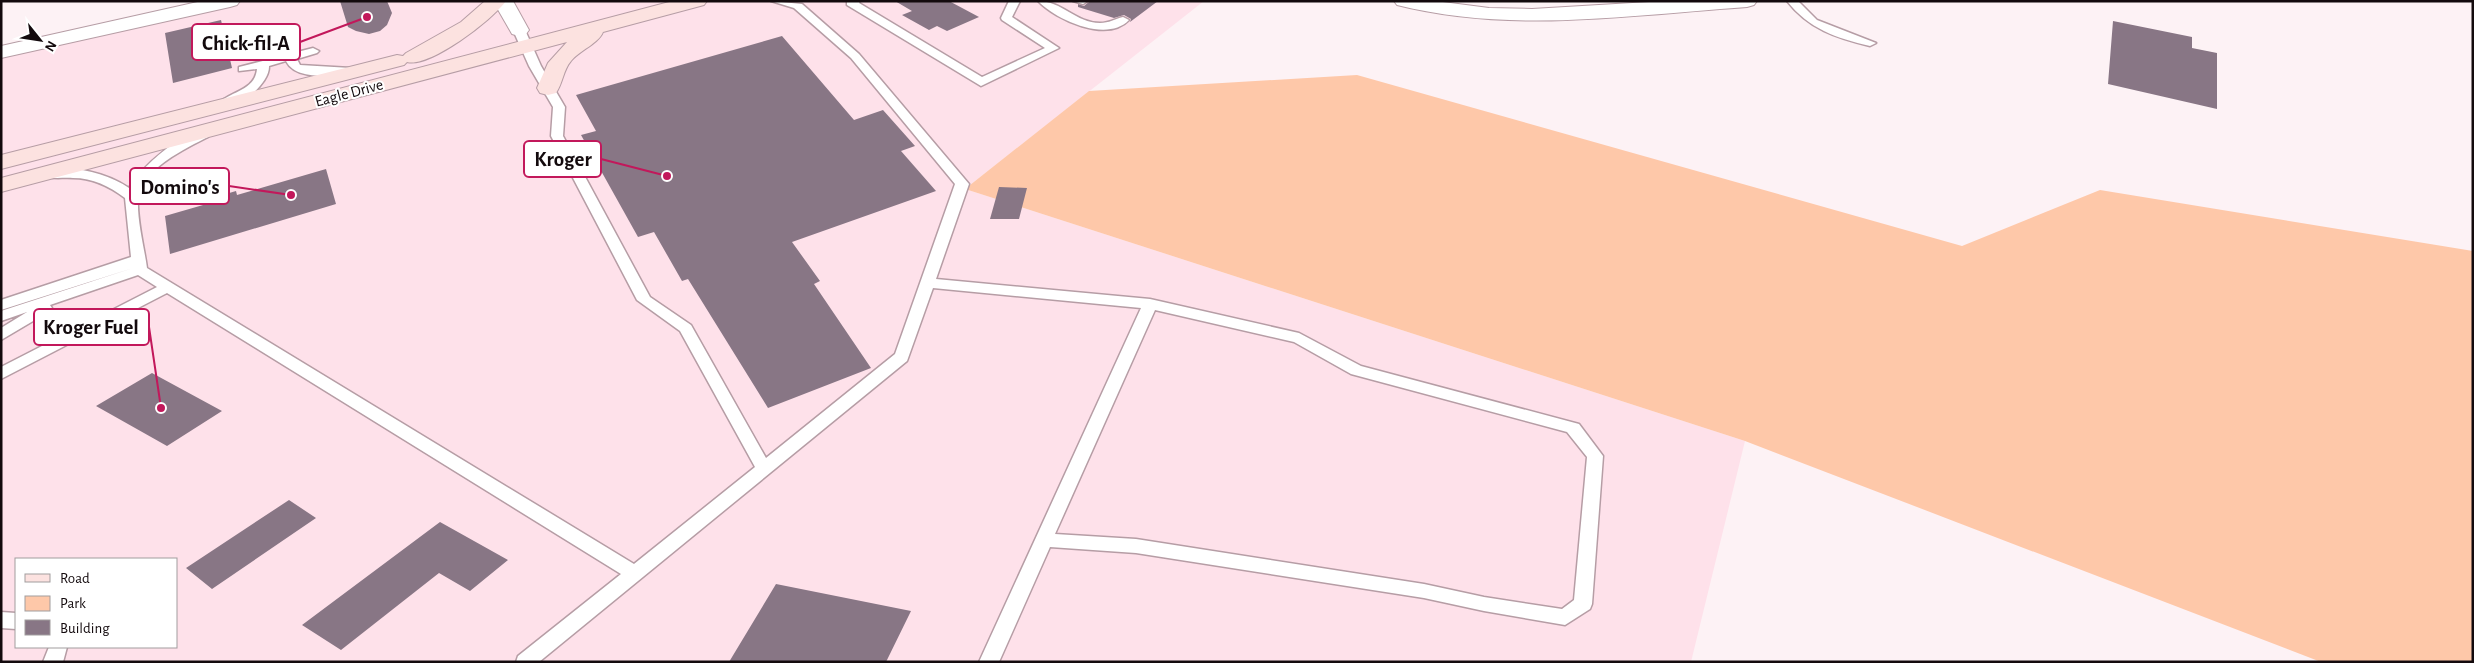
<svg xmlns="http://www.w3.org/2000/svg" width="2474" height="663" font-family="'Alegreya Sans',sans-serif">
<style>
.built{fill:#fee1ea;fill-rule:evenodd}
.green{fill:#fec8a9}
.building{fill:#887685}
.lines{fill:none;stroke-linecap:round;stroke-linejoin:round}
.lane-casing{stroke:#b69da5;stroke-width:3}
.street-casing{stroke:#b69da5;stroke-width:2}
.secondary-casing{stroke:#b69da5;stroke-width:2}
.lane{fill:#fff;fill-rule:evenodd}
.street{fill:#fff;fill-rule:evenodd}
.secondary{fill:#fce2e0;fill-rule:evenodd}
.labels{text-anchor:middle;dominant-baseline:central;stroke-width:4;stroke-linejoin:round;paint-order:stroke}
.far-street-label{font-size:16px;fill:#130a0d;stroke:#fff}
.leader{fill:none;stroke:#c2185b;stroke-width:2}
.callout-dot{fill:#c2185b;stroke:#fff;stroke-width:2}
.callout{fill:#fff;stroke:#c2185b;stroke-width:2}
.callout-label{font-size:21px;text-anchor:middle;font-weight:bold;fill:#130a0d}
</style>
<rect width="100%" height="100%" fill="#fdf2f5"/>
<path class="built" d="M209,1H1204L965,189L1745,441L1691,662H1V48ZM16,559H176V647H16Z"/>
<path class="green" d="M1357,75L1962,246L2100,190L2473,251V662H2321L1745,441L965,189L1089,91Z"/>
<path class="building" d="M340,1H387L392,13L387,25L380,31L369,34L356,31L348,27Z
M895,1H949L979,17L947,31L937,26L929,30L902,15L912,11Z
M1090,1H1158L1130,22L1131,19L1124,15L1114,18L1078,7V4L1084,6Z
M221,20L232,68L173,83L165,33Z
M2113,21L2192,37V48L2217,53V109L2108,84Z
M782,36L854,120L883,110L915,146L901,151L936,191L792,242L820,281L814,284L871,368L768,408L688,279L682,281L654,232L638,237L581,135L596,131L576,95Z
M326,169L336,204L170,254L165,216L210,203L209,199L236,191L237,195Z
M999,187L1027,188L1019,219H990Z
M152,373L222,411L167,446L96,406Z
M289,500L316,518L212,589L186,568Z
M440,522L508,560L470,591L439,573L341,650L302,625Z
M776,584L911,611L886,662H729Z"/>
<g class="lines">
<g class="lane-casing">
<path id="lane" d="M771,1L802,4L859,54L969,184L936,279L1150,299L1299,333L1361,366L1579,424L1603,456L1592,604L1590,609L1565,625L1484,611L1424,598L1136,553L1050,547L999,662H979L1141,308L933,288L907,361L539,662H516L518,656L621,574L167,293L1,379V367L157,287L138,275L50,305L52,308L50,311L1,340V328L27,312L1,321V311L133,268L1,310V300L131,257L125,198C109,186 93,178 73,178C65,177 56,179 48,177L47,174L48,171C75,165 107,173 129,188C138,170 187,126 208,131L210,134L208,137C188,147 138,171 138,199C137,221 144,246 147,268L634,564L755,467L680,331L637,300L551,136L553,107L529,66L513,30L519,27L525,30L541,66L565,107L563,136L650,297L691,325L766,458L895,354L955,184L851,58L794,8ZM1155,310L1294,342L1351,374L1567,432L1587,457L1574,600L1562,609L1484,597L1424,584L1136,539L1055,534Z
M847,1H860L859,3L982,77L1045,48L1002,20L1001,18L1009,1H1020L1012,17L1059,48L981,86L847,5Z
M1038,1C1062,1 1076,23 1100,23C1109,23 1115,19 1123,17L1129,20C1107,43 1056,20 1038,1Z
M1073,1H1088L1083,4Z
M1787,1H1798L1817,20L1876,43L1870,46C1836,38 1809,29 1787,1Z
M313,48L319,51L317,53L297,59L300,65L351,68L357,72L351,76C332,75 296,81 286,61L269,66C270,84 237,111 220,107L218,104C230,91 255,91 257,69L239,71V67Z
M1,612L16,613V629L1,628Z
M49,647H67L63,662H43Z"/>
</g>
<g class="street-casing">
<path id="street" d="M202,1H240L237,5L230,7L1,58V46Z
M493,1H513L529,30L526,34L519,36L512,34Z
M1394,1H1435L1489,8L1532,9L1666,1H1757L1754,5L1747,7C1630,15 1512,34 1397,5Z"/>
</g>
<g class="secondary-casing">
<path id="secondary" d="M485,1H506C492,20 430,68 407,62L404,65L1,169V155L397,55L403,56L406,53L461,22Z
M673,1H707L704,5L603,32C599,43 579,51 571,61C563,70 563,83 556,93L548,95L540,93L537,88L548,63L567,42L1,192V178Z"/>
</g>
<use href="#lane" class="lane"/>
<use href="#street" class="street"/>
<use href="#secondary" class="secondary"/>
</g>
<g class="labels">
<g class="far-street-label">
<text transform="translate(349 93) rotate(-15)">Eagle Drive</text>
</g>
</g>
<path class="leader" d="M367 17L300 42M667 176L601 159M291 195L229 186M161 408L149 327"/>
<g class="callout-dot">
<circle cx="367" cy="17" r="5"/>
<circle cx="667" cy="176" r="5"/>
<circle cx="291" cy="195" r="5"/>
<circle cx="161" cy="408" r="5"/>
</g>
<g class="callout">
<rect x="192" y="24" width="108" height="36" rx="5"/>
<rect x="524" y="141" width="77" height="36" rx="5"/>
<rect x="130" y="168" width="99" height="36" rx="5"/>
<rect x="34" y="309" width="115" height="36" rx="5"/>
</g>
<g class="callout-label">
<text x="246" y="50">Chick-fil-A</text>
<text x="563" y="166">Kroger</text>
<text x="180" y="194">Domino's</text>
<text x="91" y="334">Kroger Fuel</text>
</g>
<rect width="2474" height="663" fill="none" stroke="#130a0d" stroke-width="5"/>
<rect x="15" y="558" width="162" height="90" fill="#ffffff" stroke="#a19d9e"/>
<rect x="25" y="574" width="25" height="8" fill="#fce2e0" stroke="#a19d9e"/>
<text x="60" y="583" font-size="15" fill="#130a0d">Road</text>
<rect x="25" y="596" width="25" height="15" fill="#fec8a9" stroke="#a19d9e"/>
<text x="60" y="608" font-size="15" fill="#130a0d">Park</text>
<rect x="25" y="620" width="25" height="15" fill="#887685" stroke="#a19d9e"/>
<text x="60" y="633" font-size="15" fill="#130a0d">Building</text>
<g transform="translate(40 40) rotate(120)" stroke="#ffffff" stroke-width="4" paint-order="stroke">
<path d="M0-4L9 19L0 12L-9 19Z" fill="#130a0d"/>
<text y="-8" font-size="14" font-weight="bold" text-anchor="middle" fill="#130a0d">N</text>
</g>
</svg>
